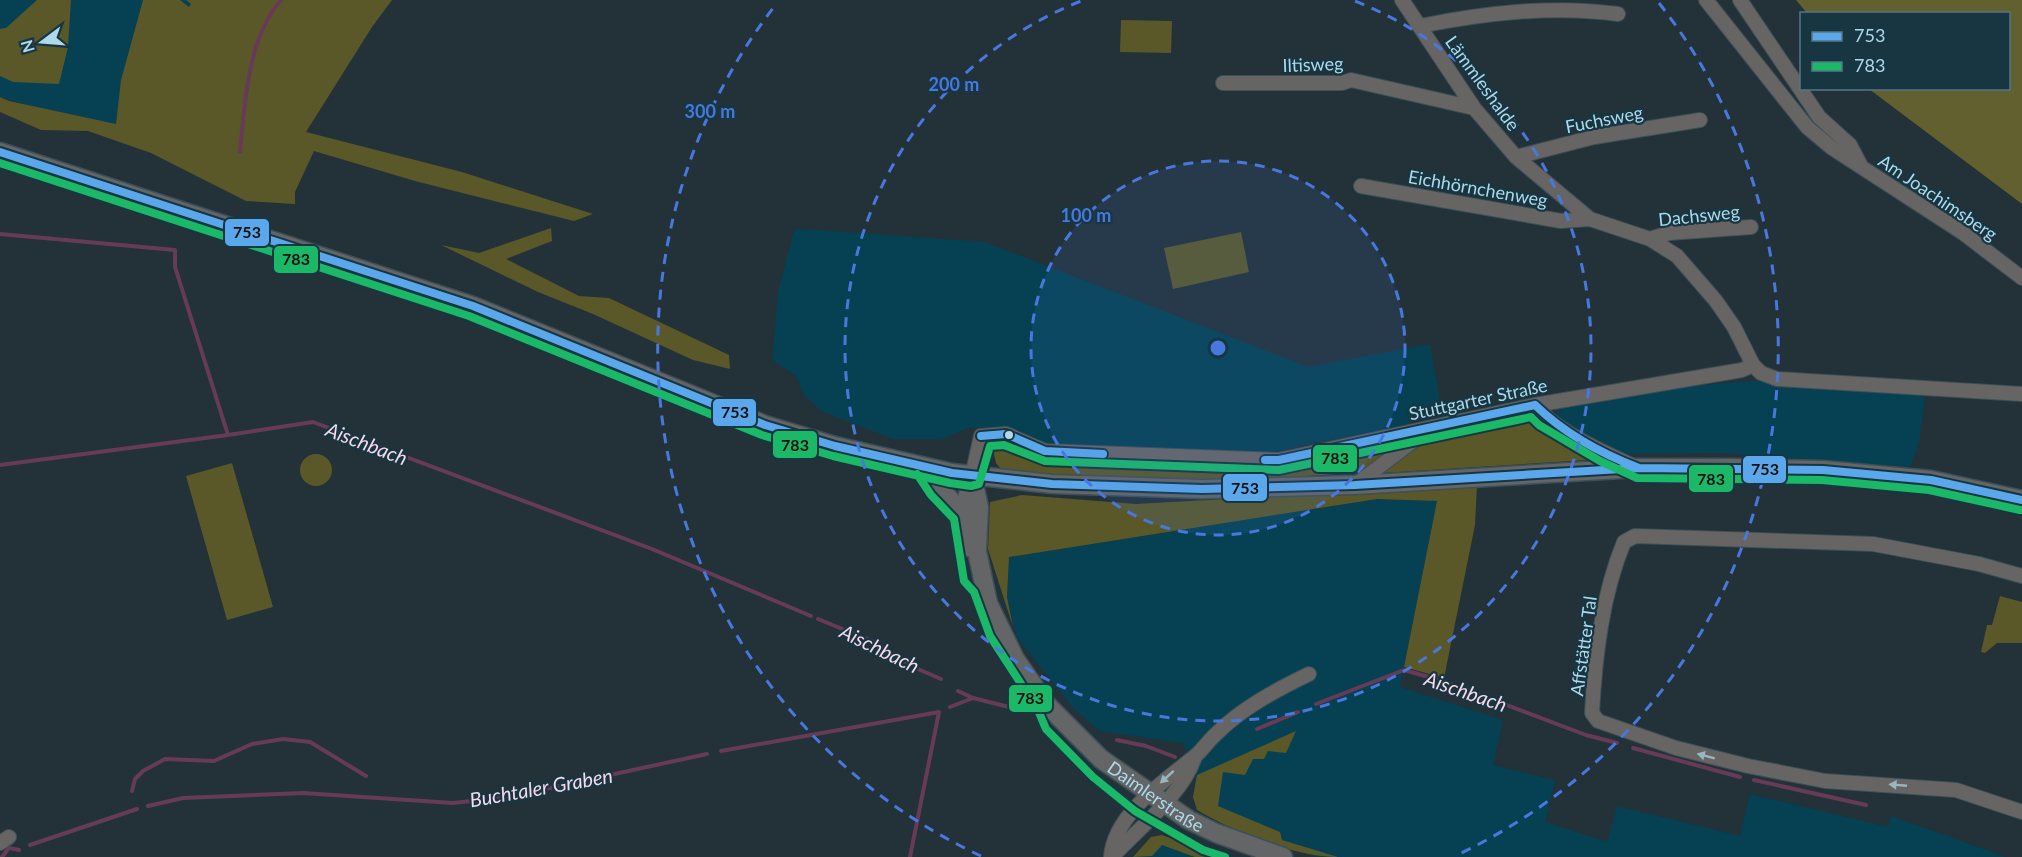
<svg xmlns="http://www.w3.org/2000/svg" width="2022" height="857" font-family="Lato,sans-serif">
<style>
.built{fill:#054152}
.green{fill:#5a5828}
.forest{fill:#62602e}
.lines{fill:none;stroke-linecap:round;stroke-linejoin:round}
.stream{stroke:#673b57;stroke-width:4}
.minor-casing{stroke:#3d4f57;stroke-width:16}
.major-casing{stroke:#3d4f57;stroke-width:21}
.minor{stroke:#676564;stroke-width:14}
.major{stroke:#636566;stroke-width:18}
.bus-1-casing{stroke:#183642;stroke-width:12}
.bus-2-casing{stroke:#183642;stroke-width:12}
.bus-1{stroke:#5aa8eb;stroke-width:8}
.bus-2{stroke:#1ab867;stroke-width:8}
.oneway{fill:#98b6c2}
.ring{fill:none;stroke:#4878de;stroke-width:3;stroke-dasharray:10 8}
.bus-dot{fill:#add9eb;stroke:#183642;stroke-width:2}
.labels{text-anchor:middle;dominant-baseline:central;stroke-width:4.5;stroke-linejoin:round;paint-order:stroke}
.street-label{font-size:18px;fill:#add9eb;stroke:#183642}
.water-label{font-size:20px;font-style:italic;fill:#f9d8ea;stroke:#183642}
.centre{fill:#4878de;stroke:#183642;stroke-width:3}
.ring-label{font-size:18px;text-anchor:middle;font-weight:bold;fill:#4878de;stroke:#183642;stroke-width:4.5;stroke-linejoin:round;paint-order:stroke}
.line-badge{stroke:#183642;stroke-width:2}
.pale-badge-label{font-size:16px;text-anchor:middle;font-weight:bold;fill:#111}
</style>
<rect width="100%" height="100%" fill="#223238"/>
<path class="built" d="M0,0H373L360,14L281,181L0,97Z
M802,229L985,242L1308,367L1430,344L1442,413L1393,428L1307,444L1267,454L1043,443L1017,432L994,427L967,428L943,439H893L821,411L804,395L796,376L772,360L778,292L794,230Z
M1753,381L1925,396L1919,443L1910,467L1722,453L1621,454L1558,418L1556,407L1681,387Z
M1377,499L1437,501L1400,687L1503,720L1493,765L1555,780L1545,822L1607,842L1617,806L1740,836L1750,794L1888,827L1891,816L2006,857H1319L1264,840L1197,810L1193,797L1197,775L1183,743L1099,731L1073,708L1016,636L1007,597L1009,557Z
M1151,837L1220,857H1133Z"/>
<path class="green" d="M37,0H71L68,47L59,84L13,82L0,76V29L6,28Z
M143,0H180L189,7L191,4L186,0H392L372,27L306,132L462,172L593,214L574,221L415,181L314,151L295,192V204L246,201L151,153L88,131L41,130L0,112V97L9,101L116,124L121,80Z
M1121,20L1172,21L1171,53L1120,52Z
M551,228L552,241L506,259L579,296L609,298L729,355L730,369L693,360L593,314L538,292L441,245L479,253Z
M1241,232L1249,272L1173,289L1164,248Z
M1524,415H1534L1603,459L1382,473L1438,433Z
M1005,441L1035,456L1049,460L1254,468L1403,442L1404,445L1362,472L1267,479L1158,481L1054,477L1002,470L996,463L993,450L996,444Z
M300 470a16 16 0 1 1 32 0a16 16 0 1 1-32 0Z
M232,463L273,607L227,620L186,476Z
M1477,485L1475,525L1444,678L1404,667L1437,501L1377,499L1009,557L1007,597L1013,627L988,549L990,502L1022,495L1136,504Z
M2000,596L2022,602V643H1997L1985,653L1981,652L1987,625H1992Z
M1296,731L1286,753L1268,751L1264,759H1253L1245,775L1223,772L1218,806L1280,832L1282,840L1338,857C1295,857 1234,832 1197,810L1193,797L1197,775Z
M1162,835L1221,857H1195L1162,845L1152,856L1133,857L1151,837Z"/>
<path class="forest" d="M1796,0H2022V204L1869,89L2008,88V14L1807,13Z"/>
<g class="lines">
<path class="stream" d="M240,152C245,103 247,39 281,0
M0,234L175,250V267L228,435L313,422L652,549L811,616
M0,465L228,435
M818,619L872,641L918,669L941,679
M958,691L973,698L1013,708
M1316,704L1404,670L1446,682L1586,735L1617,743
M950,707L973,698
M1257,729L1298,712
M1117,740L1146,746L1175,757
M1633,748L1740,777
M721,751L939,712L910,857
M1754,780L1866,805
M132,791L135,779L143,771L165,759L214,761L252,744L283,739L310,742L366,776
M148,806L183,798L303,793L453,803L508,797L707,754
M30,845L137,809
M2,857L9,848L19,850"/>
<g class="minor-casing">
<path id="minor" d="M1402,0L1474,108L1516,157L1590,219L1650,239L1677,256L1716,301L1734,327L1753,365
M1706,0L1807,127L1832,148L1963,233L2022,278
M1740,0L1819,117L1850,145L1860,164
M1420,26C1485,13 1552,5 1618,14
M1223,83H1342L1351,80L1474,108
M1516,157L1594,137L1700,120
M1361,186L1561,221L1590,219
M1650,239L1669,233L1751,227
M1535,405C1557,432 1605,453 1636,467
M972,476L981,436L1006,434L1045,451L1279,460L1535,405L1742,370L1753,365L1761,373L1777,379L2022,394
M1355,485L1429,429
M2022,576L1979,564L1873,544L1635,536L1624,542C1602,595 1595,657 1592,713L1598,721L1676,748L1748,766L1825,781L1956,790L2022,812
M0,843L9,837
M1111,857C1113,816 1164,781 1194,757C1202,751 1208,741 1216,734C1242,708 1276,690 1309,674
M1112,857C1138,829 1185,792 1195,756"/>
</g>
<g class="major-casing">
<g id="major">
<path d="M0,152L473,306L765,425L835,446L952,473L1052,484L1202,489L1355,485L1638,468H1731L1823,470L1931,480L2022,500"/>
<path d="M926,468L939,488L964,514"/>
<path id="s1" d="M972,476L979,507L977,551L988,603L1015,659L1047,705L1101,759L1189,820L1216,833L1283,857"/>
<path d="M967,547L964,514L971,480"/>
</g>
</g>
<use href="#minor" class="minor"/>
<use href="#major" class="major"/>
<g class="bus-1-casing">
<path id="bus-1" d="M0,152L473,306L765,425L835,446L952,473L1052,484L1202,489L1355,485L1638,468L1823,470L1931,480L2022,500
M1535,405C1564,433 1602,454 1639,468
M981,436L1006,434L1045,451L1103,454
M1265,460H1279L1535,405"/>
</g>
<g class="bus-2-casing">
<path id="bus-2" d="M0,163L469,316L762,435L833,456L950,483L971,486L979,484L990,446L1004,445L1045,461L1279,470L1531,417L1539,425L1600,461L1637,478L1822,480L1929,490L2020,510
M917,474L931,495L954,519L964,581L974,592L990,636L1038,710L1046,729L1093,777L1135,811L1203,850L1225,857"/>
</g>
<use href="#bus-1" class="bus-1"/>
<use href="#bus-2" class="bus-2"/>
</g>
<defs><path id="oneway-solid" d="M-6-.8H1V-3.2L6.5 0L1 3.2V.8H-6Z" transform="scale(1.5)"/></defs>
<g class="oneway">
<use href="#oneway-solid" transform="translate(1706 756) rotate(-165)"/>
<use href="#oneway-solid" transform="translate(1167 777) rotate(138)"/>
<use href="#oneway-solid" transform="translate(1898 785) rotate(-175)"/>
</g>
<circle cx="1218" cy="348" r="187" fill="#4878de" fill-opacity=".12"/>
<g class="ring">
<circle cx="1218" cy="348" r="187"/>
<path d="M1355 1A373 373 0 1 1 1081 1"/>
<path d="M981 856A560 560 0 0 1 777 3M1659 3A560 560 0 0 1 1455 856"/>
</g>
<circle class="bus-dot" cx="1009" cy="435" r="5"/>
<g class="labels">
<g class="street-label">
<text transform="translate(1313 64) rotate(-2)">Iltisweg</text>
<text transform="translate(1483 83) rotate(54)">Lämmleshalde</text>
<text transform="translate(1604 119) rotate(-11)">Fuchsweg</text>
<text transform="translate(1478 188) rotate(10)">Eichhörnchenweg</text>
<text transform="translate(1938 197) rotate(34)">Am Joachimsberg</text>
<text transform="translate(1699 215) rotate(-6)">Dachsweg</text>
<text transform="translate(1478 399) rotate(-12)">Stuttgarter Straße</text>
<text transform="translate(1583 646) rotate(-82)">Affstätter Tal</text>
<text stroke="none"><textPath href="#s1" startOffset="390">Daimlerstraße</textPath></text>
</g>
<g class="water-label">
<text transform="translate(367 443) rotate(21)">Aischbach</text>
<text transform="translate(880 648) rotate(26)">Aischbach</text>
<text transform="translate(1466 691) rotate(19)">Aischbach</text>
<text transform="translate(541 787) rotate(-10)">Buchtaler Graben</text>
</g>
</g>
<circle cx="1218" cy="348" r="9" class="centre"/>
<g class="ring-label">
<text x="954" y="91">200 m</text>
<text x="710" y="118">300 m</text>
<text x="1086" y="222">100 m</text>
</g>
<g class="line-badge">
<rect x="224" y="218" width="46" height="29" rx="6" fill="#5aa8eb"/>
<rect x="273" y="245" width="46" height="29" rx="6" fill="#1ab867"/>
<rect x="712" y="398" width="45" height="29" rx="6" fill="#5aa8eb"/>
<rect x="772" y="430" width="46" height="29" rx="6" fill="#1ab867"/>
<rect x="1312" y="444" width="46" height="29" rx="6" fill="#1ab867"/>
<rect x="1742" y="455" width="45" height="29" rx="6" fill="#5aa8eb"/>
<rect x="1688" y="464" width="46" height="29" rx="6" fill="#1ab867"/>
<rect x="1222" y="473" width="46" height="29" rx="6" fill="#5aa8eb"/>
<rect x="1008" y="684" width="45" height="29" rx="6" fill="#1ab867"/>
</g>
<g class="pale-badge-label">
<text x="247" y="238">753</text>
<text x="296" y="265">783</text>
<text x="735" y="418">753</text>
<text x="795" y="451">783</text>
<text x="1335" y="464">783</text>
<text x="1765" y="475">753</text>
<text x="1711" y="485">783</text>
<text x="1245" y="494">753</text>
<text x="1030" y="704">783</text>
</g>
<rect x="1800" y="12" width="210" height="78" fill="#183642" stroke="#547786" stroke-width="1.5"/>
<rect x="1812" y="32" width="30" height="9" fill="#5aa8eb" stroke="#547786" stroke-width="1.5"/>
<text x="1854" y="42" font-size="18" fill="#add9eb">753</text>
<rect x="1812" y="62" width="30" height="9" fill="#1ab867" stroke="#547786" stroke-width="1.5"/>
<text x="1854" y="72" font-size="18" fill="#add9eb">783</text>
<g transform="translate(42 42) rotate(254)" stroke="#183642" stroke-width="4.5" paint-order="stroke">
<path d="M0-4.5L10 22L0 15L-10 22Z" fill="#add9eb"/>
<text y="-9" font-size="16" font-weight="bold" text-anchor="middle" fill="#add9eb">N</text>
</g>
</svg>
